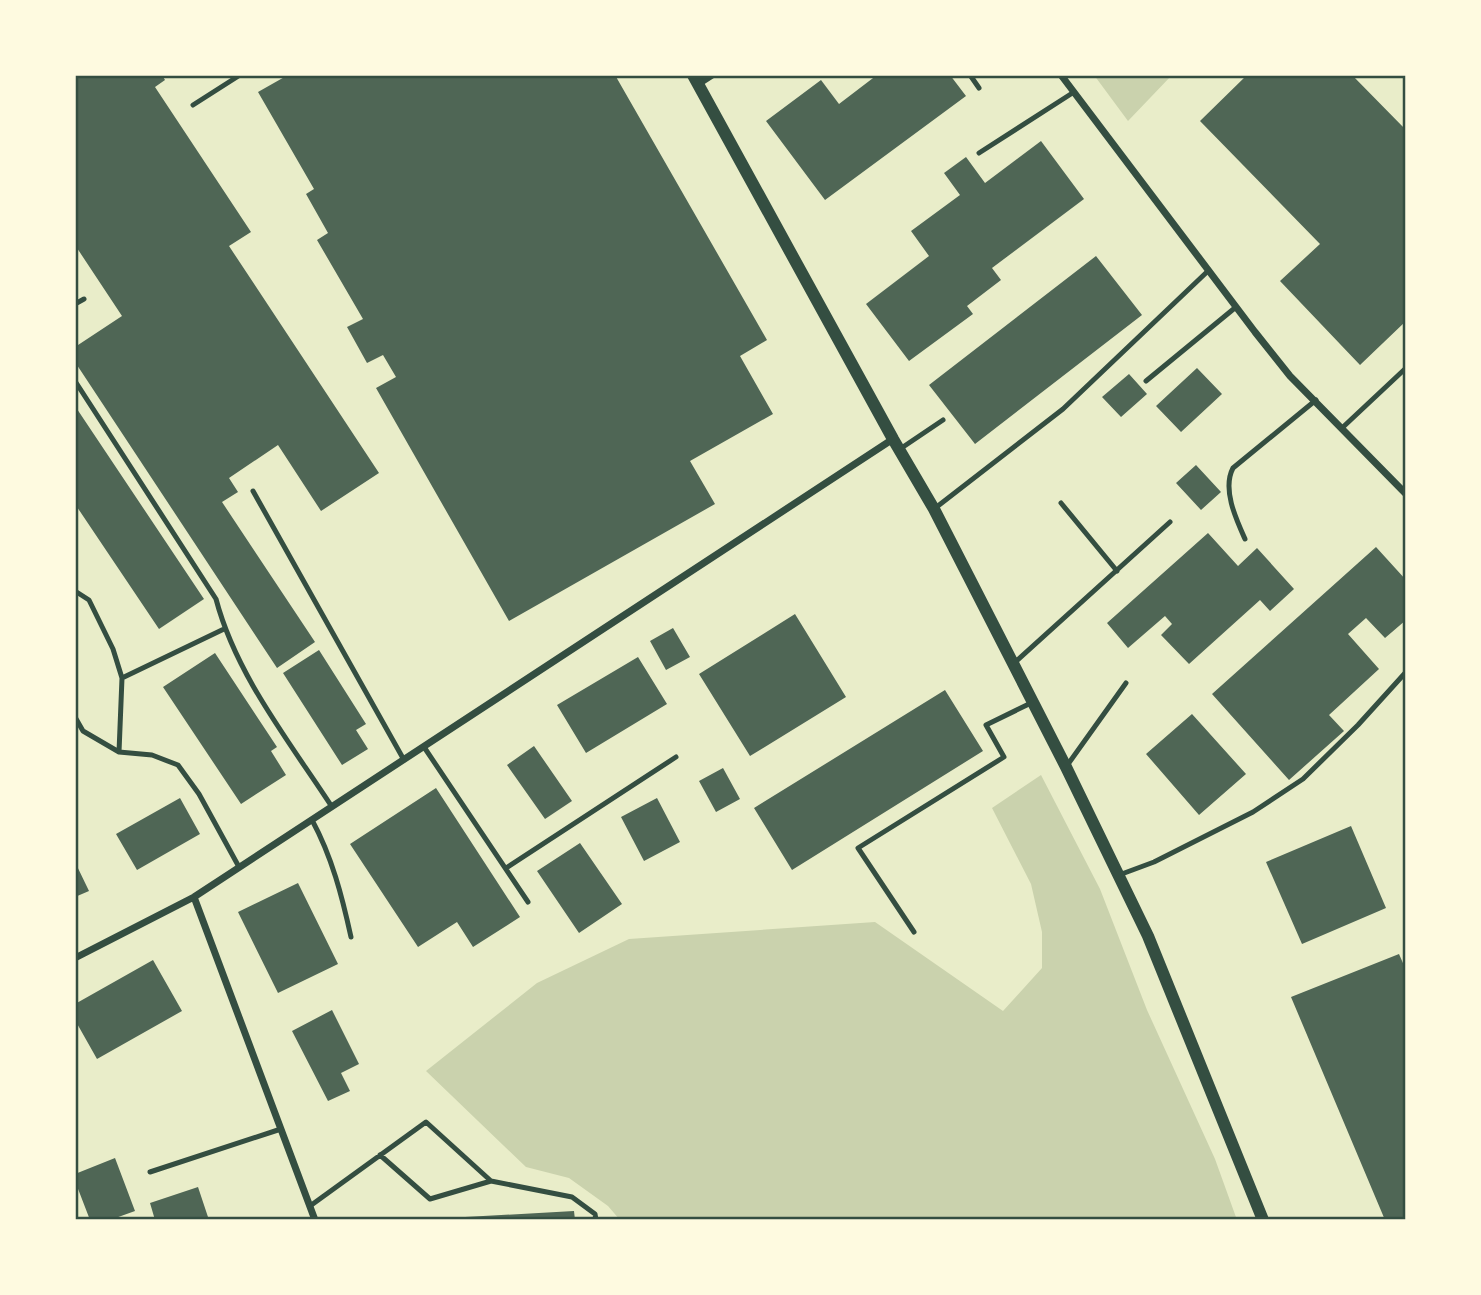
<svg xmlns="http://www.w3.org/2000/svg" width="1481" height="1295" font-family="Mulish,sans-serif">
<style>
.green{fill:#cad2ad}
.building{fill:#4f6655}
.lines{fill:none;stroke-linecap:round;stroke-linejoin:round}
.service{stroke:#344e41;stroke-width:5}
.minor{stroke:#344e41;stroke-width:7}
.tertiary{stroke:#344e41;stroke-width:12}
.neatline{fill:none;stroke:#344e41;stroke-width:2.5}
</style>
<rect width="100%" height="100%" fill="#e9edc9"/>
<path class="green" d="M1094,75H1172L1128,121Z
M1041,775L1100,889L1147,1010L1215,1159L1237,1220H620L608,1206L569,1178L526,1167L426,1071L537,983L629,939L875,922L1003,1011L1042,968V932L1031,884L992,808Z"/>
<path class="building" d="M75,75H162L165,80L155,87L251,232L229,246L379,473L321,511L278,445L229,478L238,492L222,502L315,642L277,668L75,362V347L122,316L75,245Z
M288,75H615L767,340L740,356L773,414L690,461L715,504L509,621L376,388L396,377L383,355L367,363L347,327L363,319L317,240L328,233L306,194L314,189L258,92Z
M877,75H950L966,96L825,200L766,121L821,80L839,104Z
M1247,75H1352L1406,130V321L1360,365L1280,281L1320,244L1200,121Z
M1041,141L1084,199L992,268L1001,280L967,306L973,314L909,361L866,304L929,256L911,231L960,195L944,173L966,157L985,183Z
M1096,256L1142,315L975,444L929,385Z
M1197,368L1222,394L1181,432L1156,406Z
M1129,374L1147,394L1121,417L1102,397Z
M75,406L204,599L159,629L75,504Z
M1196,465L1221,492L1201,510L1176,483Z
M1208,533L1238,566L1257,548L1294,589L1270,611L1260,600L1189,664L1161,635L1172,624L1165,616L1128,648L1107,623Z
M1376,547L1406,580V620L1385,638L1366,618L1348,634L1379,669L1329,715L1344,731L1289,780L1212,694Z
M795,614L846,697L750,756L699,674Z
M673,628L690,657L666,670L650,641Z
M319,650L366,724L356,730L368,749L342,765L283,673Z
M215,653L277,747L271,751L286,775L241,804L163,687Z
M638,657L667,704L586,753L557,705Z
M945,690L983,751L792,870L754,808Z
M1192,714L1246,774L1199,815L1146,754Z
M534,746L572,801L545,819L507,765Z
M723,768L740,799L716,812L699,781Z
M436,788L520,917L473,947L457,922L418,947L350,844Z
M180,798L200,834L137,870L116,834Z
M657,798L680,842L644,861L621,817Z
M1351,826L1386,908L1302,944L1266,862Z
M580,843L622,904L579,933L537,871Z
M75,862L89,891L75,897Z
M298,883L338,964L278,993L238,912Z
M1399,954L1406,970V1220H1385L1291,997Z
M153,960L182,1011L97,1059L75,1020V1004Z
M332,1010L359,1064L341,1073L350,1091L328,1101L292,1031Z
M115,1158L135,1211L110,1220H90L75,1181V1174Z
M198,1187L209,1220H155L150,1203Z
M574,1211L575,1220H447V1218Z"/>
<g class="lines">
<path class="service" d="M970,75L979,88
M193,105L240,75
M979,153L1074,92
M75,304L84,299
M75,381L216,599C236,675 289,741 332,807
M1146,381L1236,307
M1342,428L1406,368
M900,449L943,420
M253,491L404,760
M1061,503L1117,571
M934,509L1063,409L1209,270
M1245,539C1236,519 1222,489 1233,468L1316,400
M75,591L89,600L113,649L122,678L224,629
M1013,664L1170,522
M75,717L83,731L119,752L152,755L178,765L199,794L239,867
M424,747L528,902
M119,752L122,678
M1066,767L1126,683
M312,820C332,857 342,896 351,937
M506,868L676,757
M1119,875L1154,862L1253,812L1303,779L1358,725L1406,672
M914,932L858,848L1004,757L986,725L1031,703
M380,1155L430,1199L491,1181
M150,1172L281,1129
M310,1206L426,1122L491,1181L572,1197L595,1214L596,1220"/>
<path class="minor" d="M1061,75L1255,332L1290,376L1406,494
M698,84L712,75
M194,897L315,1220
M75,958L194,897L893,439"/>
<path class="tertiary" d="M693,75L893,439L934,509L1066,767L1148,936L1263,1220"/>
</g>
<rect width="1481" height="1295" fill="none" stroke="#fefae0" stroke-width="154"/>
<rect x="77" y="77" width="1327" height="1141" class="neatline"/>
</svg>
